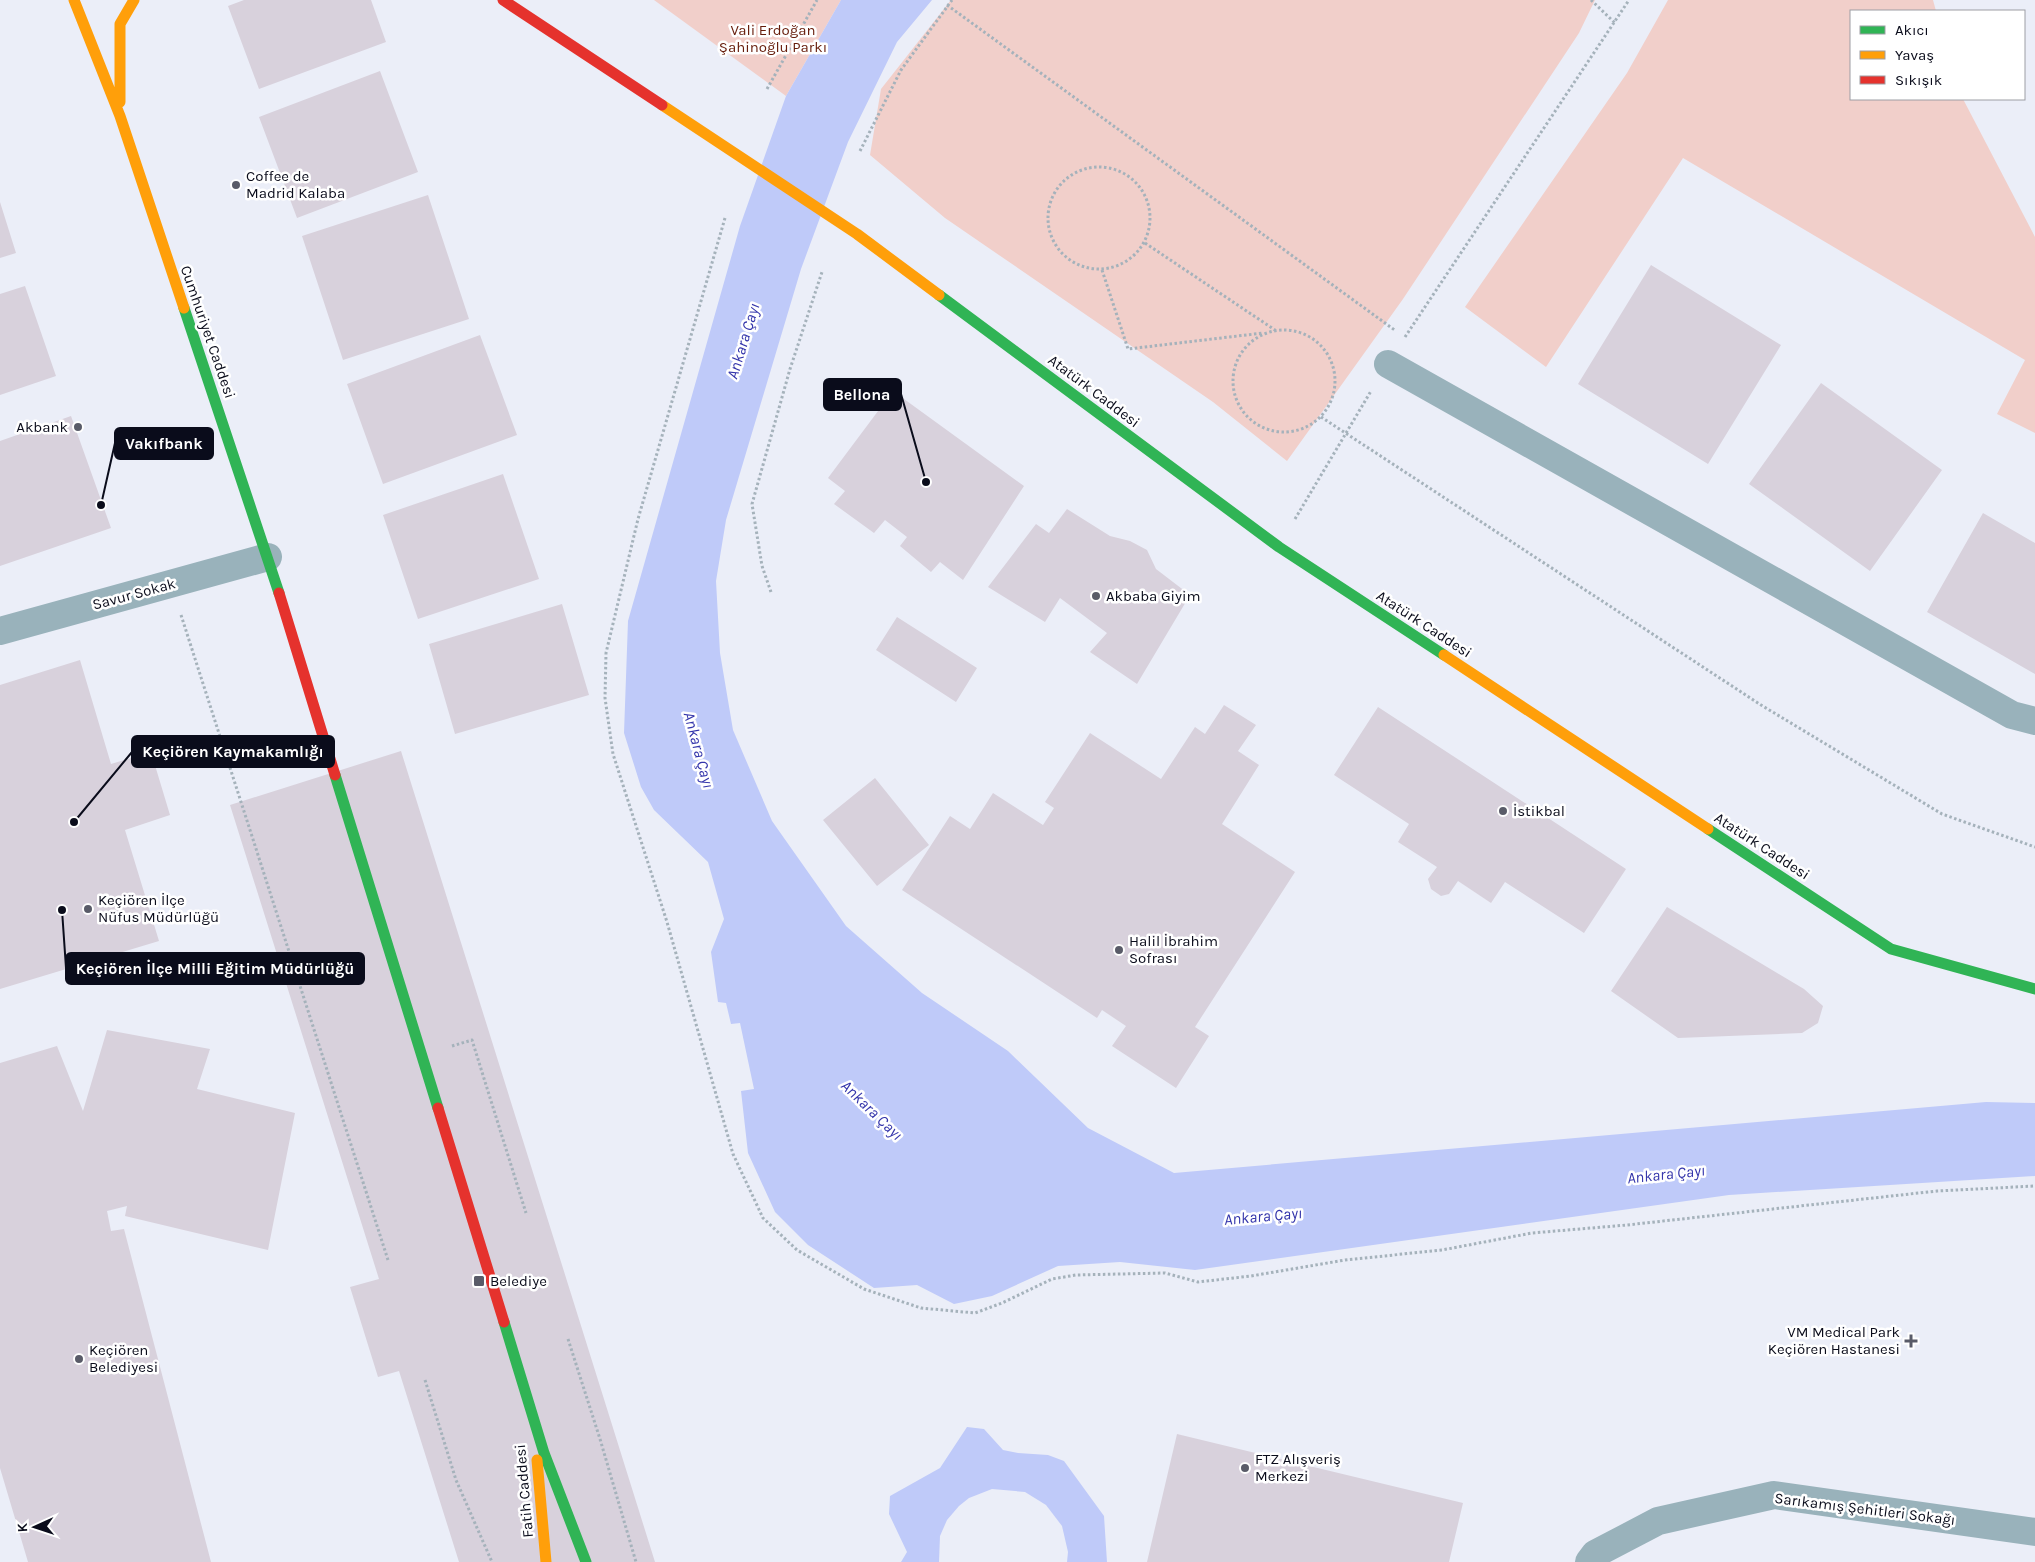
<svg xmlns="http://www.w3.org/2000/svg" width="2035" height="1562" font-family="Karla,sans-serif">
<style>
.green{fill:#f1cfca}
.water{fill:#bfcaf9}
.pier{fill:#ebeef8}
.building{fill:#d8d1dc}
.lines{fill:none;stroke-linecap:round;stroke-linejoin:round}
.path{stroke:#a5b2bb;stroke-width:3;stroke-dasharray:2.5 2.5;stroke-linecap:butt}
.street{stroke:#99b2bb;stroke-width:28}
.fast{stroke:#30b455;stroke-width:11}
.slow{stroke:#ff9f0a;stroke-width:11}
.jam{stroke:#e5322d;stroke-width:11}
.poi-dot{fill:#595b68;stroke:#fff;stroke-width:2}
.labels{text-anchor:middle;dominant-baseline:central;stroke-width:5;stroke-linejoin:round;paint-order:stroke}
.park-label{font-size:15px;fill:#661c0a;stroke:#fff}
.poi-label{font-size:15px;fill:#0a0c1b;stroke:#fff;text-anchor:start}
.street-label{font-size:15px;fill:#0a0c1b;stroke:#fff}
.water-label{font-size:16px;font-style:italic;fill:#3435ab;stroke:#fff}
.leader{fill:none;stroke:#0a0c1b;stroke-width:2}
.callout-dot{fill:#0a0c1b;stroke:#fff;stroke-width:2}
.callout{fill:#0a0c1b;stroke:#0a0c1b;stroke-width:2}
.callout-label{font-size:16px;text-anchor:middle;font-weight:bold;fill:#fff}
</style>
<rect width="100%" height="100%" fill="#ebeef8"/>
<path class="green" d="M654,0H841L786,96Z
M951,0H1595L1579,33L1403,299L1287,461L1213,402L945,218L870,155L881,89Z
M1668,0H1933L1936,11H1851V99H1963L2035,237V433L1997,414L2025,360L1683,158L1546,367L1465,307L1627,73Z"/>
<path class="water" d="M841,0H932L897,42L848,142L801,269L726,520L716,581L720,653L733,730L772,821L846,926L922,993L1008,1051L1088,1128L1174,1173L1986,1102L2035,1103V1176L1729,1195L1195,1270L1120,1262L1058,1266L992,1296L954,1304L917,1285L874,1288L808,1245L775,1212L748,1153L741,1091L754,1089L740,1023L731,1024L726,1003L718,1002L711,952L724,919L708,862L654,810L641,787L624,733L628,621L740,226L786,96Z
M967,1427L984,1429L1003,1450L1018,1453L1048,1455L1064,1461L1104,1516L1107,1562H901L907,1552L889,1514L890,1496L940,1468Z"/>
<path class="pier" d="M992,1489L1025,1492L1046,1505L1062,1526L1068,1552L1067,1562H939L940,1536L947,1520L959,1506L969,1498Z"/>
<path class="building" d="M244,0H371L386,42L259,89L228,6Z
M380,71L418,172L297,218L259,117Z
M428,195L469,319L343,360L302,236Z
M0,202L16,253L0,258Z
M1651,265L1781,345L1708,464L1578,384Z
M25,286L56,376L0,395V294Z
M480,335L517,435L383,484L347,384Z
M1821,383L1942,470L1870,571L1749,484Z
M893,391L1024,486L963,580L940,562L931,572L900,546L907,537L885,520L874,533L834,504L845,491L828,478Z
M71,416L111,528L0,566V441Z
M503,474L539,579L418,619L383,515Z
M1067,509L1110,536L1130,541L1147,550L1156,569L1190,595L1137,684L1090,652L1107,633L1060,598L1045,622L988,587L1036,524L1049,533Z
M1983,513L2035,543V674L1927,612Z
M562,604L589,695L455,734L429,644Z
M897,617L977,668L956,702L876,650Z
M80,660L111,764L151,752L170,815L125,830L159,941L0,989V685Z
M1224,705L1256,725L1238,751L1259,765L1222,824L1295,872L1195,1027L1209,1036L1176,1088L1112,1046L1126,1026L1102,1010L1097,1018L902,890L950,816L970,829L993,793L1043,825L1054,808L1045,802L1090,733L1161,779L1195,727L1205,734Z
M1378,707L1626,869L1584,933L1505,882L1491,903L1458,881L1449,894L1441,896L1431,889L1428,879L1437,867L1398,842L1409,824L1334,775Z
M401,751L655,1562H459L399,1371L378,1377L350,1287L379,1279L230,805Z
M875,778L929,845L877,886L823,820Z
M1667,907L1804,989L1823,1006L1818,1023L1802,1033L1678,1038L1611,991Z
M107,1030L210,1049L197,1089L295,1113L268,1250L125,1216L127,1206L107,1211L111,1231L124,1229L211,1562H28L0,1468V1063L57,1046L83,1111Z
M1177,1434L1463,1503L1449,1562H1147Z"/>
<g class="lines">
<path class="path" d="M1591,0L1615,23
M947,5L1396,331
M767,89L817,0
M860,151L901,70L952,0
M1048 218a51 51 0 1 1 102 0a51 51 0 1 1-102 0Z
M725,218L638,519L606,653L605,698L613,754L667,922L733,1154L763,1218L797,1250L864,1289L921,1308L975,1313L1002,1303L1052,1279L1076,1275L1165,1273L1198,1282L1251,1276L1345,1260L1442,1250L1532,1233L1627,1225L1937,1191L2035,1186
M1145,243L1275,330
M1102,270L1128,349L1263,333
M1233 381a51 51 0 1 1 102 0a51 51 0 1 1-102 0Z
M1405,337L1629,0
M1321,417L1761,705L1942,814L2035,847
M1295,519L1371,391
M771,592L762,566L752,504L790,369L822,272
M181,615L388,1260
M452,1046L472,1040L526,1213
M568,1339L600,1439L636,1562
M425,1380L456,1480L492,1562"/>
<path class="street" d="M1388,364L2012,715L2035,721
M0,631L268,557
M1589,1562L1595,1554L1658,1521L1774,1495L2035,1532"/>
<path class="fast" d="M939,295L1279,547L1444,655
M184,308L279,593
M335,775L438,1108
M1708,829L1891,949L2035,989
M504,1322L544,1453L586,1562"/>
<path class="slow" d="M74,0L120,116L184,308
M120,102V24L134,0
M662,105L857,234L939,295
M1444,655L1708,829
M537,1460L546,1562"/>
<path class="jam" d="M503,0L662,105
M279,593L335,775
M438,1108L504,1322"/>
</g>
<g class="poi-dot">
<circle cx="236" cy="185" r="5"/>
<circle cx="78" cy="427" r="5"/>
<circle cx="1096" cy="596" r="5"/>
<circle cx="1503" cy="811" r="5"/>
<circle cx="88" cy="909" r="5"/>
<circle cx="1119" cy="950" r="5"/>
<rect x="473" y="1275" width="12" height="12" rx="2.5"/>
<path d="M1908.5 1333.5h5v5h5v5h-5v5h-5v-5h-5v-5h5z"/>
<circle cx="79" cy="1359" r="5"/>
<circle cx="1245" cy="1468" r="5"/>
</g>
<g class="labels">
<g class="park-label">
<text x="773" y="30">Vali Erdoğan<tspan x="773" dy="17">Şahinoğlu Parkı</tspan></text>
</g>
<g class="poi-label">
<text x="246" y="176">Coffee de<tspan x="246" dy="17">Madrid Kalaba</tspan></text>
<text x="68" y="427" text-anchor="end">Akbank</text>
<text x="1106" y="596">Akbaba Giyim</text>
<text x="1513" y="811">İstikbal</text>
<text x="98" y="900">Keçiören İlçe<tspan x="98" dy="17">Nüfus Müdürlüğü</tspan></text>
<text x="1129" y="941">Halil İbrahim<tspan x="1129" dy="17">Sofrası</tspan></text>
<text x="490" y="1281">Belediye</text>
<text x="1900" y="1332" text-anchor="end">VM Medical Park<tspan x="1900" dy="17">Keçiören Hastanesi</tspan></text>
<text x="89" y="1350">Keçiören<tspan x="89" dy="17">Belediyesi</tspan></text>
<text x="1255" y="1459">FTZ Alışveriş<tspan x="1255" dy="17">Merkezi</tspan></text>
</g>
<g class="street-label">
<text transform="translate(208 332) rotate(71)">Cumhuriyet Caddesi</text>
<text transform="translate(1094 391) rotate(37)">Atatürk Caddesi</text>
<text transform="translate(134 594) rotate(-15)">Savur Sokak</text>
<text transform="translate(1424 624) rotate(33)">Atatürk Caddesi</text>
<text transform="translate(1762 846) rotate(33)">Atatürk Caddesi</text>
<text transform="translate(524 1491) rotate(-95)">Fatih Caddesi</text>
<text transform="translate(1865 1509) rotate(7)">Sarıkamış Şehitleri Sokağı</text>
</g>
<g class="water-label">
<text transform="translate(743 341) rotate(-73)">Ankara Çayı</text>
<text transform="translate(699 750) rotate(75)">Ankara Çayı</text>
<text transform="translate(872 1110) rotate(44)">Ankara Çayı</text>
<text transform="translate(1666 1174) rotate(-6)">Ankara Çayı</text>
<text transform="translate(1263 1216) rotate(-5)">Ankara Çayı</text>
</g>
</g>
<path class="leader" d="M926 482L901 394M101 505L115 443M74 822L132 752M62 910L66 968"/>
<g class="callout-dot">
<circle cx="926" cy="482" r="5"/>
<circle cx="101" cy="505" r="5"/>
<circle cx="74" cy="822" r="5"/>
<circle cx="62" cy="910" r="5"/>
</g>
<g class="callout">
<rect x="824" y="379" width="77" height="31" rx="5"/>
<rect x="115" y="428" width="98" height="31" rx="5"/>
<rect x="132" y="736" width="202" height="31" rx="5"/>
<rect x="66" y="953" width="298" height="31" rx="5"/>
</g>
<g class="callout-label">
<text x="862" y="400">Bellona</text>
<text x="164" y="449">Vakıfbank</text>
<text x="233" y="757">Keçiören Kaymakamlığı</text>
<text x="215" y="974">Keçiören İlçe Milli Eğitim Müdürlüğü</text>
</g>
<rect x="1850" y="10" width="175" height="90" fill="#ffffff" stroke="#9d9ea4"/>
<rect x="1860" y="26" width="25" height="8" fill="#30b455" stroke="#9d9ea4"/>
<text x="1895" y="35" font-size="15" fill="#0a0c1b">Akıcı</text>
<rect x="1860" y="51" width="25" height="8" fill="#ff9f0a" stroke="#9d9ea4"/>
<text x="1895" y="60" font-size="15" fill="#0a0c1b">Yavaş</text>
<rect x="1860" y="76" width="25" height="8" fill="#e5322d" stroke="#9d9ea4"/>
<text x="1895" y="85" font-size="15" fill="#0a0c1b">Sıkışık</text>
<g transform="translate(35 1527) rotate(267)" stroke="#ffffff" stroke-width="4" paint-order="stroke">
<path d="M0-4L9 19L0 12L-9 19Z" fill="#0a0c1b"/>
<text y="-8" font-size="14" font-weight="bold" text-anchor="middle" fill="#0a0c1b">K</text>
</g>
</svg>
